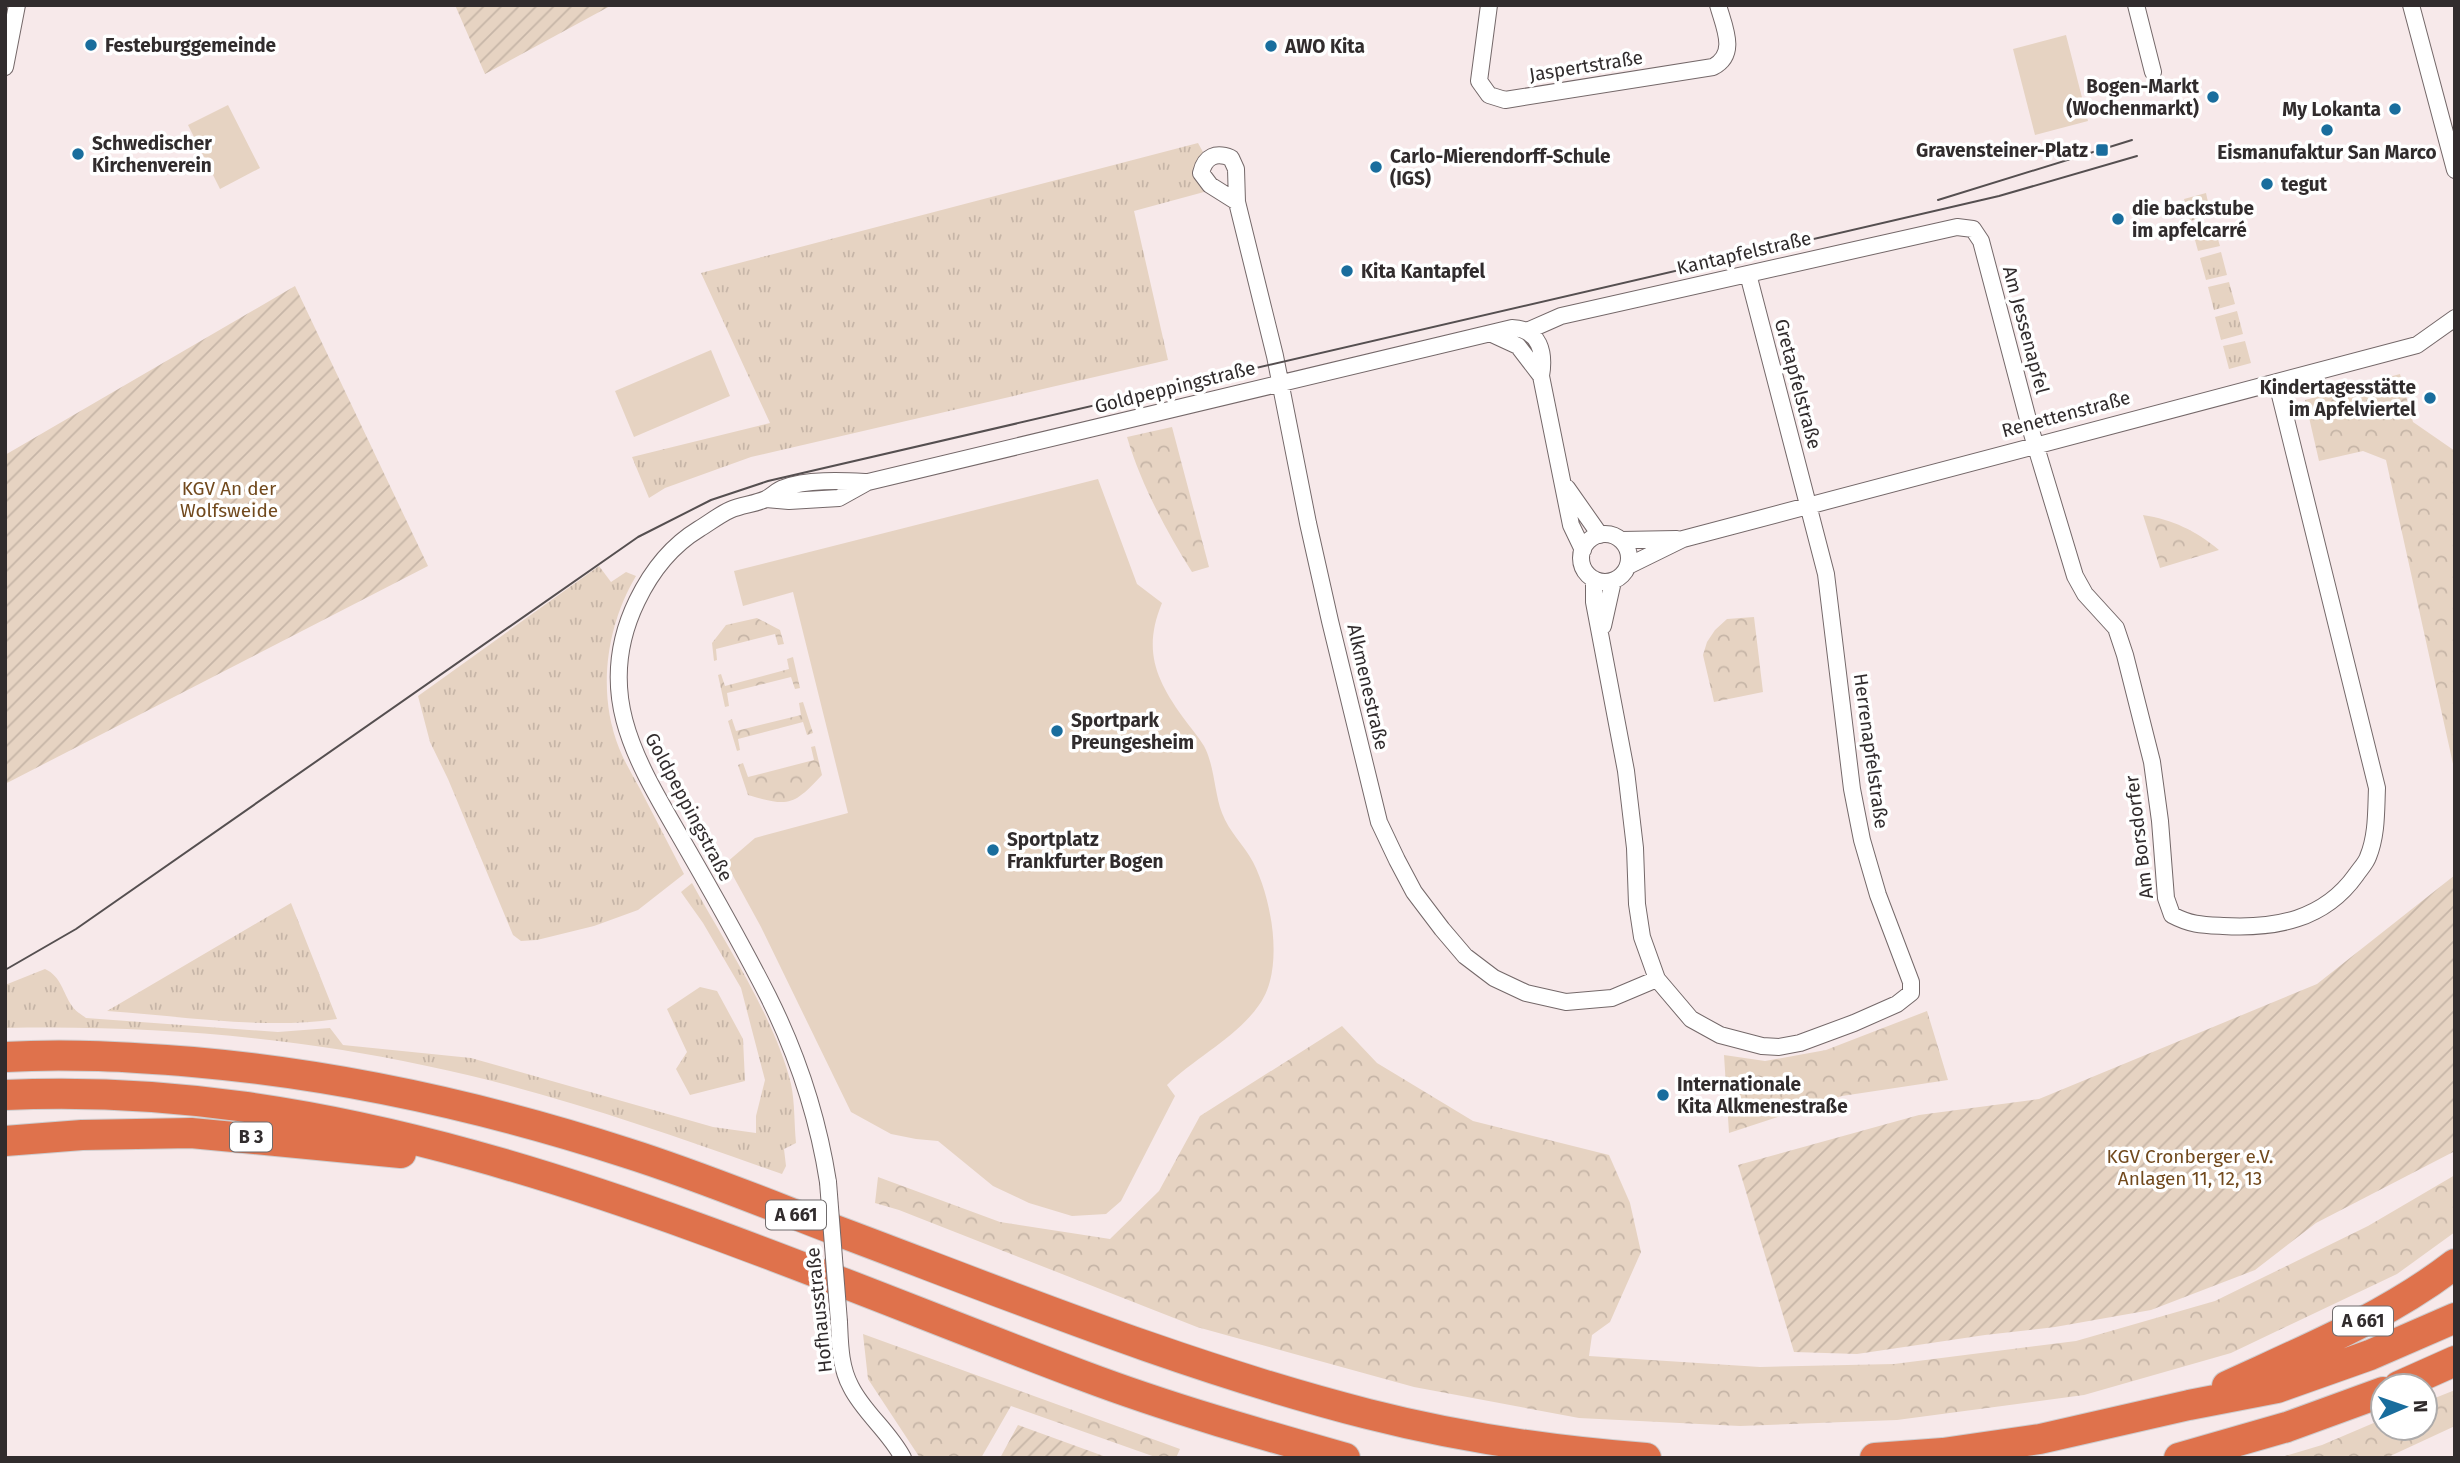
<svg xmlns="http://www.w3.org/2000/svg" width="2460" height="1463" font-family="'Fira Sans',sans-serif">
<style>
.grass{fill:url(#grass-tufts)}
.forest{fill:url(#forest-crowns)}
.garden{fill:url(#garden-furrows)}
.pitch{fill:#e6d3c2}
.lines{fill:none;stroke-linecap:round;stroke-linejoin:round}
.minor-casing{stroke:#746869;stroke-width:18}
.motorway-casing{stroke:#cecccd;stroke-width:32}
.minor{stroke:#fff;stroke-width:16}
.motorway{stroke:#df724c;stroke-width:30}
.tram{stroke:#554f50;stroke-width:2}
.minor-bridge-casing{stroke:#746869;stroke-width:18;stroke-linecap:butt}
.minor-bridge{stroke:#fff;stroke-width:16}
.poi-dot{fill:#196d9d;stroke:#fff;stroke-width:2.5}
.labels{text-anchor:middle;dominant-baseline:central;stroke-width:7;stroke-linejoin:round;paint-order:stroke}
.shield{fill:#fff;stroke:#6f6b6c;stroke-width:2}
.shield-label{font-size:18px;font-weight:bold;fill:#312c2d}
.poi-label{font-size:19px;font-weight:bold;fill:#312c2d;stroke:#fff;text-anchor:start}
.street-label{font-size:19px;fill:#312c2d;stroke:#fff}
.park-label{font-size:19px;fill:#71491d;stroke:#fff}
</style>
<defs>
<pattern id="grass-tufts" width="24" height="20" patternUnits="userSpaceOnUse" patternTransform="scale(1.75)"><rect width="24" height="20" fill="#e6d3c2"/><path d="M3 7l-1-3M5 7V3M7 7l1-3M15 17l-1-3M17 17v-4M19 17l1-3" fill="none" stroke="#c6b5a7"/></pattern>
<pattern id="forest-crowns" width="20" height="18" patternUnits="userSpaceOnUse" patternTransform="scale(1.75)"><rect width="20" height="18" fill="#e6d3c2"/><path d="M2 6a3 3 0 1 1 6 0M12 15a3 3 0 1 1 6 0" fill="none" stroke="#c6b5a7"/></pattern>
<pattern id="garden-furrows" width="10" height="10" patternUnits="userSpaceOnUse" patternTransform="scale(1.75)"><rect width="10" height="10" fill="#e6d3c2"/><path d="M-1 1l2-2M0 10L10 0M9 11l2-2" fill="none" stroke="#c6b5a7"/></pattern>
</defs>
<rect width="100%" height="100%" fill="#f7e9ea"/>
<path class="grass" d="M1198,143L1203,152C1191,170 1193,174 1204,192L1134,211L1168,360L751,457L665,488L649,498L632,457L770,423L701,273Z
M2206,193L2211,216L2190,221L2184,199Z
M2213,223L2220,246L2198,251L2192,229Z
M2221,252L2227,275L2206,280L2200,258Z
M2229,282L2235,304L2214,310L2208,287Z
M2237,311L2243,334L2221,340L2215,317Z
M2245,341L2251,363L2229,369L2223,346Z
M599,566L611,582L626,572L636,576C606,626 597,693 619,748C624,761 632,774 639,787C654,816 669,845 684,874L638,910L594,926L537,940L521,941L513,935L448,779L430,742L418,696Z
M692,883C725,943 775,1018 791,1084C795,1103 794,1124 796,1143L784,1149L786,1166L782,1174C666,1133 548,1091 427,1066C289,1036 146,1025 5,1028V985L45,969C61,976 63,993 72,1006C75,1011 81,1014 86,1018L278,1032L330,1028L343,1045L471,1058L713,1127L756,1133V1116L765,1080L741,988L703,923L681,892Z
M291,903L337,1019C261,1030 184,1016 107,1011Z
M700,987L717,991L743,1039L745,1081L690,1095L676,1069L687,1052L667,1009Z"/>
<path class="forest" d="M2400,374L2413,422L2455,451V773L2386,460L2363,451L2319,461L2305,400Z
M1172,427L1209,567L1192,572C1166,531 1141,484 1127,437Z
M2143,515C2173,520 2195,530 2219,550L2160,568Z
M1754,617L1763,692L1714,702L1703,655L1707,642L1715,630L1727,619Z
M757,618L780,630L784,644L778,645L775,634L716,649L717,660L714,661L712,643L726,625Z
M793,657L800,688L795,689L791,677L727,693L729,706L725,707L718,675L721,674L725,686L789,669L787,659Z
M803,702L813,733L807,735L803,722L738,739L740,750L737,751L728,721L732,719L736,731L801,715L799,703Z
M815,746L822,775C793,806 789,807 748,795L738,765L743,763L748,777L814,760L811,747Z
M1927,1011L1948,1080L1842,1096L1729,1133L1724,1055L1765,1061L1826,1050Z
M1342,1026L1377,1063L1473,1121L1609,1155L1630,1203L1641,1252L1610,1322L1592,1335L1589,1356L1760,1367L1894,1364L2076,1341L2215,1301L2368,1226L2455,1175V1232L2397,1274L2231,1353L2084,1395L1897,1420L1740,1426L1579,1418L1414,1387L1197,1327L899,1210L875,1203L878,1177L1000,1222L1110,1239L1159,1191L1200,1116Z
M863,1334L1180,1449L1176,1458H1158L1011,1406L981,1458H920L868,1379Z
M2455,1390V1426L2386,1458H2278L2322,1445L2383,1419V1428H2425V1402Z"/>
<path class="garden" d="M455,5H612L485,74Z
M295,286L428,566L5,784V455Z
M2455,875V1151L2316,1223L2255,1270L2151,1310L2055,1327L1985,1335L1857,1354L1794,1352L1738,1165L1919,1115L2039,1099L2317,984Z
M1018,1425L1109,1458H1000Z"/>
<path class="pitch" d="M2066,35L2088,121L2035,135L2013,49Z
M228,105L260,168L220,189L188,125Z
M711,350L730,396L634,437L615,391Z
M1098,479L1137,584L1162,603C1143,649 1155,678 1182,716C1189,726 1198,736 1204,746C1215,767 1214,792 1222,813C1229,832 1244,845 1253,862C1272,899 1285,970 1259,1005C1237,1037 1195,1058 1167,1085L1175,1096L1121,1201L1106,1214L1072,1216L1029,1203L993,1186L938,1141L916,1139L891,1134L851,1112L761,927L726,863L755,838L848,813L793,592L743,606L734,571Z"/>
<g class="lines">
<g class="minor-casing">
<path id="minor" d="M1489,5L1479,81L1489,95L1505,100L1713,67C1738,54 1724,27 1718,5
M2136,5L2153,72
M2411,5L2455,170
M5,67L17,5
M1237,202L1210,185L1201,173C1205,156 1216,152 1231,158L1236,169L1237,202L1275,356L1308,523L1330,621L1379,822L1397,860L1414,892L1442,929L1465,956L1494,978L1526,993L1566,1002L1612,998L1657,979
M1527,331L1561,316L1957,227L1973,229L1981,241L2030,427L2075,576L2085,594L2116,628L2125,655L2152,762L2160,821L2166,898L2172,915C2191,925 2202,925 2223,926C2275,929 2324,920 2356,875C2360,869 2366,863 2368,857C2377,835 2376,811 2377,788L2277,383
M1492,334L1518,346L1541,376
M1567,488L1600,535
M766,499L789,501L839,498L866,483
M1581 558a24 24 0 1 1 48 0a24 24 0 1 1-48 0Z
M1621,540L1677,539
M1628,566L1683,539L2417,345L2455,318
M1594,579V602L1626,771L1635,848L1637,904L1642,937L1657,979L1691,1019L1720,1035L1762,1046L1779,1047L1800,1043L1854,1023L1897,1004L1911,993V982L1878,895L1862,840L1852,789L1826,574L1748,274
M1603,626L1613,581
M828,1182C818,1118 797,1054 768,996C743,947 716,899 689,852C642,769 590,698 637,601C651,572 671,546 699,529C709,523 719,515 730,510C741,505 755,504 766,499C772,496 777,490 784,488C807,479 844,481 868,482L1512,328C1540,329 1545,353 1541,376L1571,525L1583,550
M839,1322C840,1344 840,1367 851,1387C864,1413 889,1431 903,1458"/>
</g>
<g class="motorway-casing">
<path id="motorway" d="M5,1057C67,1053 131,1057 193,1062C341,1075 485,1107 627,1153C700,1176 772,1206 843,1233C1016,1298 1188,1368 1368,1414C1458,1437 1553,1451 1646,1458
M5,1095C385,1077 737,1246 1084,1376C1169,1408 1257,1433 1345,1458
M5,1141L82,1135L191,1133L401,1153
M2227,1386C2305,1350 2386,1317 2455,1264
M2399,1386L2455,1361
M1875,1458L1943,1453L2040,1439L2189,1405L2277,1388L2370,1355L2455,1318
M2179,1458L2287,1427L2383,1392"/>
</g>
<use href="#minor" class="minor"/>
<use href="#motorway" class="motorway"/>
<path class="tram" d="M1938,200L2132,140
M5,970L76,929L638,537L711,500L768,481L1999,196L2137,156"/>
<g class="minor-bridge-casing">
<path id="minor-bridge" d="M828,1182L839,1322"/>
</g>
<use href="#minor-bridge" class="minor-bridge"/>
</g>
<g class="poi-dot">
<circle cx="91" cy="45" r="7"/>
<circle cx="1271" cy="46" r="7"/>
<circle cx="2213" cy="97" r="7"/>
<circle cx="2395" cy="109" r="7"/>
<circle cx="2327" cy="130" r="7"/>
<rect x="2095" y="143" width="14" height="14" rx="3.5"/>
<circle cx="78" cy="154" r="7"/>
<circle cx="1376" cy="167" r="7"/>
<circle cx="2267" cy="184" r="7"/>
<circle cx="2118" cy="219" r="7"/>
<circle cx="1347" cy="271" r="7"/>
<circle cx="2430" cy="398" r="7"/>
<circle cx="1057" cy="731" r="7"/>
<circle cx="993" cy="850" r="7"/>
<circle cx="1663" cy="1095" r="7"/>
</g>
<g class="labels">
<g class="shield">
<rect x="230" y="1122.5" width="42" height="29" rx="5"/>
<rect x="766" y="1200.5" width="60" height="29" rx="5"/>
<rect x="2333" y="1306.5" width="60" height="29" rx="5"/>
</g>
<g class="shield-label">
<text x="251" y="1137">B 3</text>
<text x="796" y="1215">A 661</text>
<text x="2363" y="1321">A 661</text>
</g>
<g class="poi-label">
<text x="105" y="45">Festeburggemeinde</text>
<text x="1285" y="46">AWO Kita</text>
<text x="2199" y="86" text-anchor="end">Bogen-Markt<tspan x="2199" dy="22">(Wochenmarkt)</tspan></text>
<text x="2381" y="109" text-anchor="end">My Lokanta</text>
<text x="92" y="143">Schwedischer<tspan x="92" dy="22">Kirchenverein</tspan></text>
<text x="2088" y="150" text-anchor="end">Gravensteiner-Platz</text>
<text x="2327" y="152" text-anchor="middle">Eismanufaktur San Marco</text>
<text x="1390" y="156">Carlo-Mierendorff-Schule<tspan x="1390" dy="22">(IGS)</tspan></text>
<text x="2281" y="184">tegut</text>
<text x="2132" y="208">die backstube<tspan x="2132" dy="22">im apfelcarré</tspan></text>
<text x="1361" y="271">Kita Kantapfel</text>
<text x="2416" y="387" text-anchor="end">Kindertagesstätte<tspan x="2416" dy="22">im Apfelviertel</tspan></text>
<text x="1071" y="720">Sportpark<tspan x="1071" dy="22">Preungesheim</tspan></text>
<text x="1007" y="839">Sportplatz<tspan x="1007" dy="22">Frankfurter Bogen</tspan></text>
<text x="1677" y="1084">Internationale<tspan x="1677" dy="22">Kita Alkmenestraße</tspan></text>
</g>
<g class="street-label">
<text transform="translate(1586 66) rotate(-9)">Jaspertstraße</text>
<text transform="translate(1744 253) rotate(-13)">Kantapfelstraße</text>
<text transform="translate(2026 330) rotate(75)">Am Jessenapfel</text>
<text transform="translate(1798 384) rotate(75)">Gretapfelstraße</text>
<text transform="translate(1175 387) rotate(-14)">Goldpeppingstraße</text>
<text transform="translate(2066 414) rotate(-15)">Renettenstraße</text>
<text transform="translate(1368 687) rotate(77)">Alkmenestraße</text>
<text transform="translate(1871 751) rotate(82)">Herrenapfelstraße</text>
<text transform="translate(689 807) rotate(62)">Goldpeppingstraße</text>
<text transform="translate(2139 837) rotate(-97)">Am Borsdorfer</text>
<text transform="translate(819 1310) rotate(-96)">Hofhausstraße</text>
</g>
<g class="park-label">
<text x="229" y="488">KGV An der<tspan x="229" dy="22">Wolfsweide</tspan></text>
<text x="2190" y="1156">KGV Cronberger e.V.<tspan x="2190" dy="22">Anlagen 11, 12, 13</tspan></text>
</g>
</g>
<rect width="2460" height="1463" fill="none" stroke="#312c2d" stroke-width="14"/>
<g transform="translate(2404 1407) rotate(88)"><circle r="33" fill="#ffffff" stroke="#adabab" stroke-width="2"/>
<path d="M0-5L12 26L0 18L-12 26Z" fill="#196d9d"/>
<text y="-10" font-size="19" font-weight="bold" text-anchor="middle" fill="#312c2d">N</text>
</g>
</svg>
